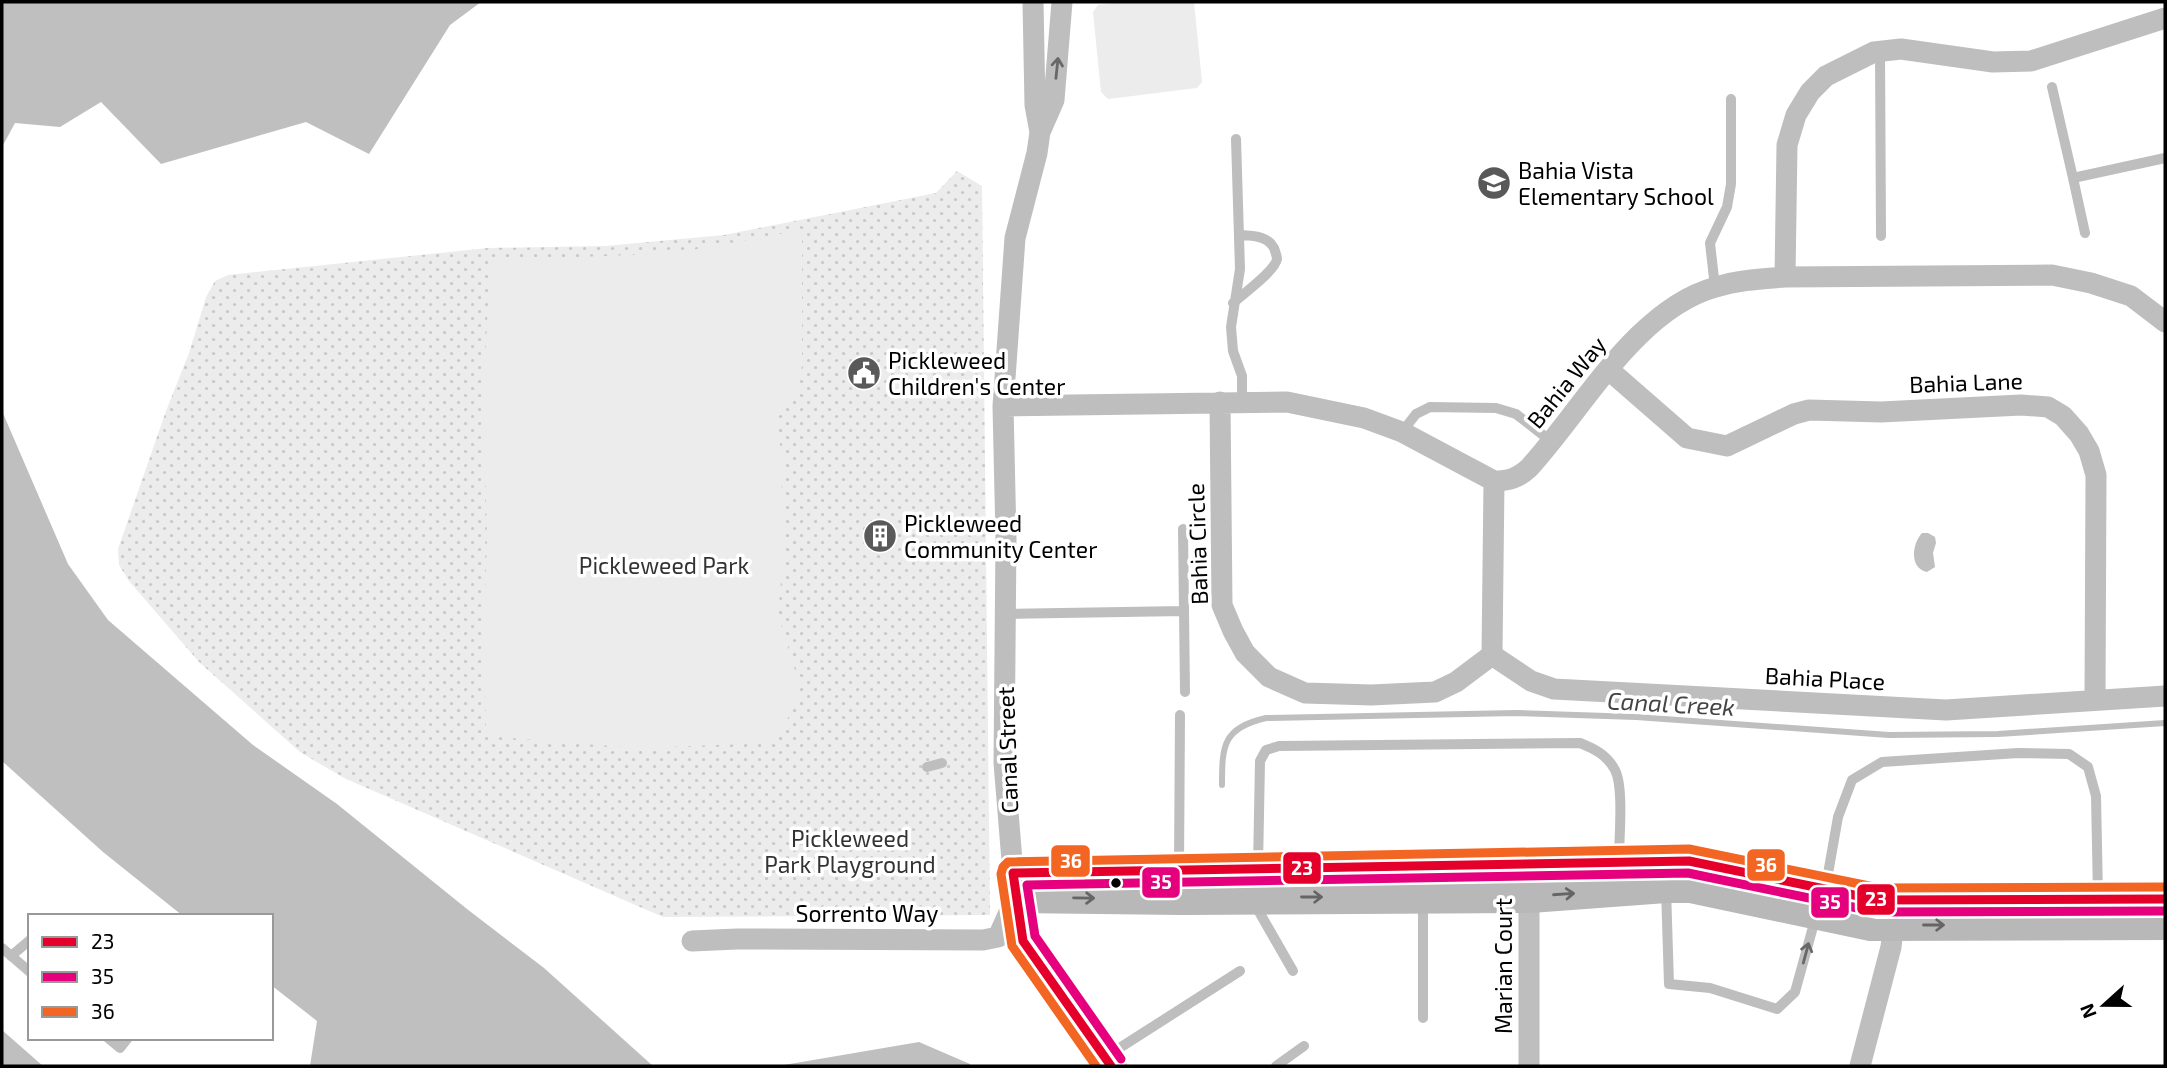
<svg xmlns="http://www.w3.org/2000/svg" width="2167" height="1068" font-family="'Exo 2',sans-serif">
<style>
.grass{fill:url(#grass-dots)}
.pitch{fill:#ececec}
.water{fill:#bfbfbf}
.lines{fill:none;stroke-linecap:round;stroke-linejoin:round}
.stream{stroke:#bfbfbf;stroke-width:6}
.lane{stroke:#bebebe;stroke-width:10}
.street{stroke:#bebebe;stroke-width:21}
.secondary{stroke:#b8b8b8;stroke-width:32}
.bus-1-casing{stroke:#fff;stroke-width:14}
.bus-2-casing{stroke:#fff;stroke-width:14}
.bus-3-casing{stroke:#fff;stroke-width:14}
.bus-1{stroke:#e4002b;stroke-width:9}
.bus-2{stroke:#e5007d;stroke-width:9}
.bus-3{stroke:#f26522;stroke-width:9}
.oneway{stroke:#686868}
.oneway2{stroke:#656565}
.bus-dot{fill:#000;stroke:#fff;stroke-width:2.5}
.labels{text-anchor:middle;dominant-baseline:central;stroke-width:7;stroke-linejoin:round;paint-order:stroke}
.poi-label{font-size:23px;fill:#000;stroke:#fff;text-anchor:start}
.street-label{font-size:23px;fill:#000;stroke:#fff}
.park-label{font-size:23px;fill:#333;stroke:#fff}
.water-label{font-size:24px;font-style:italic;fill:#444;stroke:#fff}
.line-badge{stroke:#fff;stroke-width:2.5}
.badge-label{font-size:19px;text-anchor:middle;font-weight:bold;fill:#fff}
</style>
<defs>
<pattern id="grass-dots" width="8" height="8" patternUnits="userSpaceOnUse" patternTransform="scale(1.75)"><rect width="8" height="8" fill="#ececec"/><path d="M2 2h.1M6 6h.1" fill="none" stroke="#c9c9c9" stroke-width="1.8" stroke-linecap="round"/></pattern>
</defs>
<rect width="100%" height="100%" fill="#fff"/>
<path class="grass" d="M957,171L982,186L990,915L663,917L344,778L300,752L199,662L129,581L119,565L118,549L166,411L189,353L206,297L215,281L228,275L488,248L605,246L724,235L936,193Z"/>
<path class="pitch" d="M1123,2H1194L1202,82L1197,88L1108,99L1101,92L1093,12L1098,5Z
M802,230V365L799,390L779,414L778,430L783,466L781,495L786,524L778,615L800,686L795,706L773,743L635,748L486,736L484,630L487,537L483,402L490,261L675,253Z"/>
<path class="water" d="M2,2H481L450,25L369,154L306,122L161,164L101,102L60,127L15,123L2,147Z
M2,411L68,564L108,620L253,745L337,804L467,909L544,968L653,1066H310L317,1021L271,985V916H183L103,852L2,761Z
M1922,533H1928L1935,537L1936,543L1933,553L1935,567L1927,572C1909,568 1912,544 1922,533Z
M2,1030L43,1066H2Z
M919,1042L970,1064V1066H778Z"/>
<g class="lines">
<path class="stream" d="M1222,785C1222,745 1223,728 1266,718L1516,713L1636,717L1889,735L1998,734L2165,723"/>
<path class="lane" d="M1880,51L1881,236
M2052,87L2073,178L2165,158
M1236,139L1240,269L1231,327L1233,351L1242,376V401
M2073,178L2085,233
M1715,287L1710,243L1727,207L1731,184V99
M1233,303C1243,294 1275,271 1277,259C1277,256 1275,251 1274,248C1267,235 1252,236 1239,235
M1402,432L1416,414L1430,407L1496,408L1516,414L1552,442
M1184,611L1185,692
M1005,614L1184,611L1183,529
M927,767L942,763
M1258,867L1260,761L1266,750L1279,746L1580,743C1595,749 1607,755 1615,770C1624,787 1619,838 1619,859
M1179,868L1180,715
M1826,885L1838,817L1852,780L1882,762L2018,753L2069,754L2088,767L2096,796L2098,896
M1666,889L1669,984L1710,988L1777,1009L1795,992L1816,916
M1254,903L1293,971
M2,948L30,972
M11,956L30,940
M1423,1018V900
M108,1038L120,1048L128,1038
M1107,1056L1240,971
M1276,1066L1304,1046"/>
<path class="street" d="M1033,2L1035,105L1040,132
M1785,277L1787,145L1796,115L1810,92L1826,76L1874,52L1901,49L1993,62L2031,61L2165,18
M1609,370L1687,438L1727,446L1794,414L1809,410L1881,412L2021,405L2048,407L2063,416L2079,434L2089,451L2096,475L2095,700
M1220,402L1222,605L1233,631L1245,653L1269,677L1305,693L1371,695L1435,692L1456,682L1492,655L1494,481
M1003,406L1287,402L1364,418L1402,432L1494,481C1509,481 1518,478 1529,468C1583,409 1636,309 1716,287C1739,280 1761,279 1785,277L2052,275L2091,283L2131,296L2165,322
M1492,655L1531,681L1554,689L1946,710L2165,696
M1013,873L1004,763L1006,538L1003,406L1015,238L1037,153L1040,132L1054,100L1062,2
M692,941L737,939L983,940L998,937L1015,899
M1529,1066V866
M1860,1066L1891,947L1895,915"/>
<path class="secondary" d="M1016,897L1182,899L1530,897L1666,887H1691L1871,925L2165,924
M1111,1066L1023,941L1013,873L1689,861L1878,900L2165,899"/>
<g class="bus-1-casing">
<path id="bus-1" d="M1013,873L1689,861L1878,900L2165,899
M1013,873L1023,941L1111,1066"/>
</g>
<g class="bus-2-casing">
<path id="bus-2" d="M1121,1059L1035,936L1027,885L1688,873L1877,912L2165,911"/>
</g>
<g class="bus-3-casing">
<path id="bus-3" d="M1096,1066L1012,946L1001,874L1003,867L1008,862L1689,849L1879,888L2165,887"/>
</g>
<use href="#bus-1" class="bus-1"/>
<use href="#bus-2" class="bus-2"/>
<use href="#bus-3" class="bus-3"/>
</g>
<defs><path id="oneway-shaft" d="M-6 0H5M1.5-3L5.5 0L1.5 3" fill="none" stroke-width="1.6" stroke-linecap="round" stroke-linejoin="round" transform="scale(1.75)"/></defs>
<g class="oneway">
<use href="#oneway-shaft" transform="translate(1057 68) rotate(-84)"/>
<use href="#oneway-shaft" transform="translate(1806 953) rotate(-75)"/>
</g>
<g class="oneway2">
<use href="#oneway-shaft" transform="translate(1564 894) rotate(-4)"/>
<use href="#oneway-shaft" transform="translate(1312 897)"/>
<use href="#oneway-shaft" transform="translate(1084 898) rotate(1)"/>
<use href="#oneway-shaft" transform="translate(1934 925)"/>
</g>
<defs>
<g id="school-disc" transform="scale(1.75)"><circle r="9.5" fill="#595959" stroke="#fff"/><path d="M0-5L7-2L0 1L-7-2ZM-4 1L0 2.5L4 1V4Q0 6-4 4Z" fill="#fff"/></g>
<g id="civic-disc" transform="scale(1.75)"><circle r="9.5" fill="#595959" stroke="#fff"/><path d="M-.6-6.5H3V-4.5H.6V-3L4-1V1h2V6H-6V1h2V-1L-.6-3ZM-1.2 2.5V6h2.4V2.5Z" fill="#fff"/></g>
<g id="building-disc" transform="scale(1.75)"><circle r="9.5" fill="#595959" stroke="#fff"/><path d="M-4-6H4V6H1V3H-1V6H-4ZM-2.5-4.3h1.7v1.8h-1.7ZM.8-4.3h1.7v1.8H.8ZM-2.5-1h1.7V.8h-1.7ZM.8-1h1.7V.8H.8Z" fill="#fff"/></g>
</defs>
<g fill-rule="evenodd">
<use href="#school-disc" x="1494" y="183"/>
<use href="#civic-disc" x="864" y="373"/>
<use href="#building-disc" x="880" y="536"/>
</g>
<circle class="bus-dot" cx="1116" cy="883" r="6"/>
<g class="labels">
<g class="poi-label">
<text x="1518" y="170">Bahia Vista<tspan x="1518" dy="26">Elementary School</tspan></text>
<text x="888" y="360">Pickleweed<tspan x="888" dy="26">Children's Center</tspan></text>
<text x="904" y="523">Pickleweed<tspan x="904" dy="26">Community Center</tspan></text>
</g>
<g class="street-label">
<text transform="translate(1566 382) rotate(-51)">Bahia Way</text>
<text transform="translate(1966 382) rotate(-2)">Bahia Lane</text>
<text transform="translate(1197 544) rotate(-92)">Bahia Circle</text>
<text transform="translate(1825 678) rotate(3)">Bahia Place</text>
<text transform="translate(1007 750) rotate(-92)">Canal Street</text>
<text x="867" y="913">Sorrento Way</text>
<text transform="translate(1503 966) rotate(-90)">Marian Court</text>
</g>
<g class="park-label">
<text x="664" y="565">Pickleweed Park</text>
<text x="850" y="838">Pickleweed<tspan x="850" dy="26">Park Playground</tspan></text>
</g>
<g class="water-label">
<text transform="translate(1671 703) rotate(3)">Canal Creek</text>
</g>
</g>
<g class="line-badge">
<rect x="1050" y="844" width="41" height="34" rx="7" fill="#f26522"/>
<rect x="1746" y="848" width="40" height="34" rx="7" fill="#f26522"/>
<rect x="1282" y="851" width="40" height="34" rx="7" fill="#e4002b"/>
<rect x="1141" y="866" width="40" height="33" rx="7" fill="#e5007d"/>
<rect x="1856" y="883" width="40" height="33" rx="7" fill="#e4002b"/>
<rect x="1810" y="886" width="40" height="33" rx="7" fill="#e5007d"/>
</g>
<g class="badge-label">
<text x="1071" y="868">36</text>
<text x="1766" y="872">36</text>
<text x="1302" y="875">23</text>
<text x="1161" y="889">35</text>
<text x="1876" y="906">23</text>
<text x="1830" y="909">35</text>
</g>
<rect width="2167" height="1068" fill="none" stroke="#000000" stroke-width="7"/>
<rect x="28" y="914" width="245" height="126" fill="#ffffff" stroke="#999999" stroke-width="2"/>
<rect x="42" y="937" width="35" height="10" fill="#e4002b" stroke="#999999" stroke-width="2"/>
<text x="91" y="949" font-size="21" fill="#000000">23</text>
<rect x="42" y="972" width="35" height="10" fill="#e5007d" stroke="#999999" stroke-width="2"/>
<text x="91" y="984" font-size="21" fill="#000000">35</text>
<rect x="42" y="1007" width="35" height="10" fill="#f26522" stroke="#999999" stroke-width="2"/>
<text x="91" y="1019" font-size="21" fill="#000000">36</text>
<g transform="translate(2104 1005) rotate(249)" stroke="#ffffff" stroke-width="5" paint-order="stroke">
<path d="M0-5L12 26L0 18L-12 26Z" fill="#000000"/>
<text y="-10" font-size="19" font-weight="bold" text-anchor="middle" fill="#000000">N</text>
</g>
</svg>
